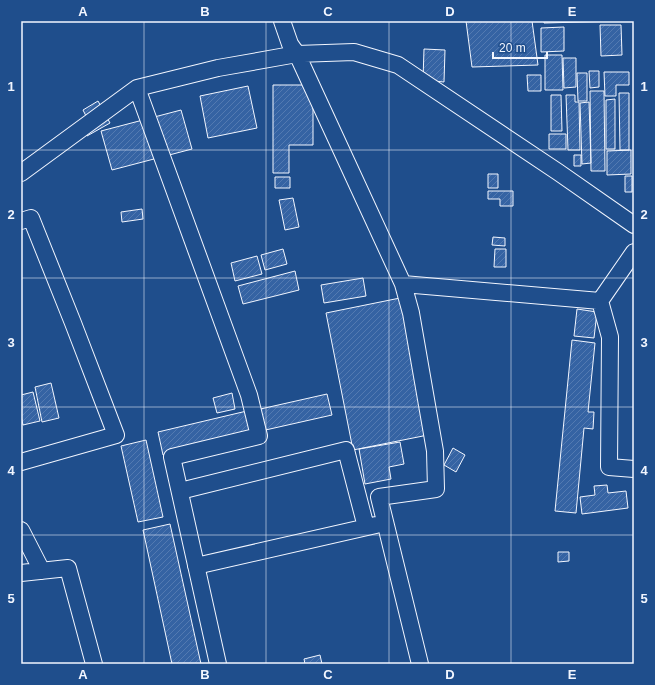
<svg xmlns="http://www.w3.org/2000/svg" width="655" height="685" font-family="Helvetica,sans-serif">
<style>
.building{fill:url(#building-hatch);stroke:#f2f6ff}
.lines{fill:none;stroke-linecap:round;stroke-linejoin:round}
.minor-casing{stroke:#f2f6ff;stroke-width:18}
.minor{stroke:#1f4e8c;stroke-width:16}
.grid{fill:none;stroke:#f2f6ff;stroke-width:1;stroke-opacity:0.55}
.neatline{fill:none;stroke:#f2f6ff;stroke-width:1.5}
.grid-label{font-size:13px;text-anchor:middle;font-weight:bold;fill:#f2f6ff}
</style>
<defs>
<pattern id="building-hatch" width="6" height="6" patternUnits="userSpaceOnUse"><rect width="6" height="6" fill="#3563a3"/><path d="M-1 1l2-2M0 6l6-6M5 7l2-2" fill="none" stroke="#537ab1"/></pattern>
</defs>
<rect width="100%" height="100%" fill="#1f4e8c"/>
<path class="building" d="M466,21H532L538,65L472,67Z
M544,21H619L544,23Z
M600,25H621L622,55L601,56Z
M564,27V51L541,52V28Z
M424,49L445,50L444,82L423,80Z
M545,55H562L563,90H545Z
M563,58H576V87L564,88Z
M589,71H599V87L590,88Z
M604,72H629V85H616V96H605Z
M577,73H587V101H578Z
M527,75H541V91H528Z
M273,85H313V145H289V173H273Z
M248,86L257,128L208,138L200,96Z
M590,91H604L605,171H591Z
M619,93H629V150H620Z
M551,95H561L562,131H551Z
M566,95H575V102H579L580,150H568Z
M615,99V149H606V100Z
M98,101L110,123L87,136L81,126L89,122L83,110Z
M589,102L591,163L582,164L580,103Z
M181,110L192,149L112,170L101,131Z
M549,134H566V149H549Z
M631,150V174L607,175V151Z
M574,155H581V166H574Z
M488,174H498V188H488Z
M625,176H632V192H625Z
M275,177H290V188H275Z
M488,191H513V206H500V199H488Z
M293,198L299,227L285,230L279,200Z
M142,209L143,219L122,222L121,212Z
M493,237L505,238V246L492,245Z
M283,249L287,264L265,270L261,255Z
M495,249H506V267H494Z
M257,256L262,274L235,281L231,263Z
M295,271L299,290L243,304L238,286Z
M363,278L366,296L324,303L321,285Z
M400,298L428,435L353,450L326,313Z
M577,309L597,312L594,338L574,336Z
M572,340L595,343L588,412H594L593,429L584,428L576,513L555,511Z
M51,383L59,418L42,422L35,387Z
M33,392L40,421L23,425L21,416V395Z
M232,393L235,409L217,413L213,398Z
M327,394L332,415L261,431L256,410Z
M251,410L257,434L163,455L158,432Z
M146,440L163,517L138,522L121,446Z
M400,442L404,464L389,467L391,479L365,484L359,449Z
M453,448L465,455L456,472L444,465Z
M607,485L608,493L626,491L628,508L582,514L580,497L595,495L594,486Z
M170,524L201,664H172L143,530Z
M558,552H569V561L558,562Z
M320,655L322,664H305L304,659Z"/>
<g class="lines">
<g class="minor-casing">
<path id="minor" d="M282,21L290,44L297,54L403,284L411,313L435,451L436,489L379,497L420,664
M137,88L249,395L259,436L172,457L218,664
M21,173L137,88L218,68L297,54L354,52L398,65L558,172L634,225
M21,221L31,218L73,323L116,435L21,462
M634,252L600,301L610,337L609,467L634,469
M403,284L600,301
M180,491L346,450L366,527
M21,530L42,571
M196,566L376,525
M21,573L68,568L94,664"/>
</g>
<use href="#minor" class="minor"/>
</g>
<path class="grid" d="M144,21V664M266,21V664M389,21V664M511,21V664M21,150H634M21,278H634M21,407H634M21,535H634"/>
<rect width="655" height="685" fill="none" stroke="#1f4e8c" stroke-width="44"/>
<path d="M493 52v6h54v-6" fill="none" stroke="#f2f6ff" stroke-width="2"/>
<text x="499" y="52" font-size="12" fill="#f2f6ff" stroke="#1f4e8c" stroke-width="3" paint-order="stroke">20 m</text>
<rect x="22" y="22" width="611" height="641" class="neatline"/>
<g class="grid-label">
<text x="83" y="16">A</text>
<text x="205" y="16">B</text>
<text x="328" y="16">C</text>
<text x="450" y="16">D</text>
<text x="572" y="16">E</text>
<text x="11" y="91">1</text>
<text x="644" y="91">1</text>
<text x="11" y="219">2</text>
<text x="644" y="219">2</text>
<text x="11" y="347">3</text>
<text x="644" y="347">3</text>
<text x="11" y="475">4</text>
<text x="644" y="475">4</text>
<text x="11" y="603">5</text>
<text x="644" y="603">5</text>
<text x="83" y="679">A</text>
<text x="205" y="679">B</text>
<text x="328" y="679">C</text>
<text x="450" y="679">D</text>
<text x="572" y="679">E</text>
</g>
</svg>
